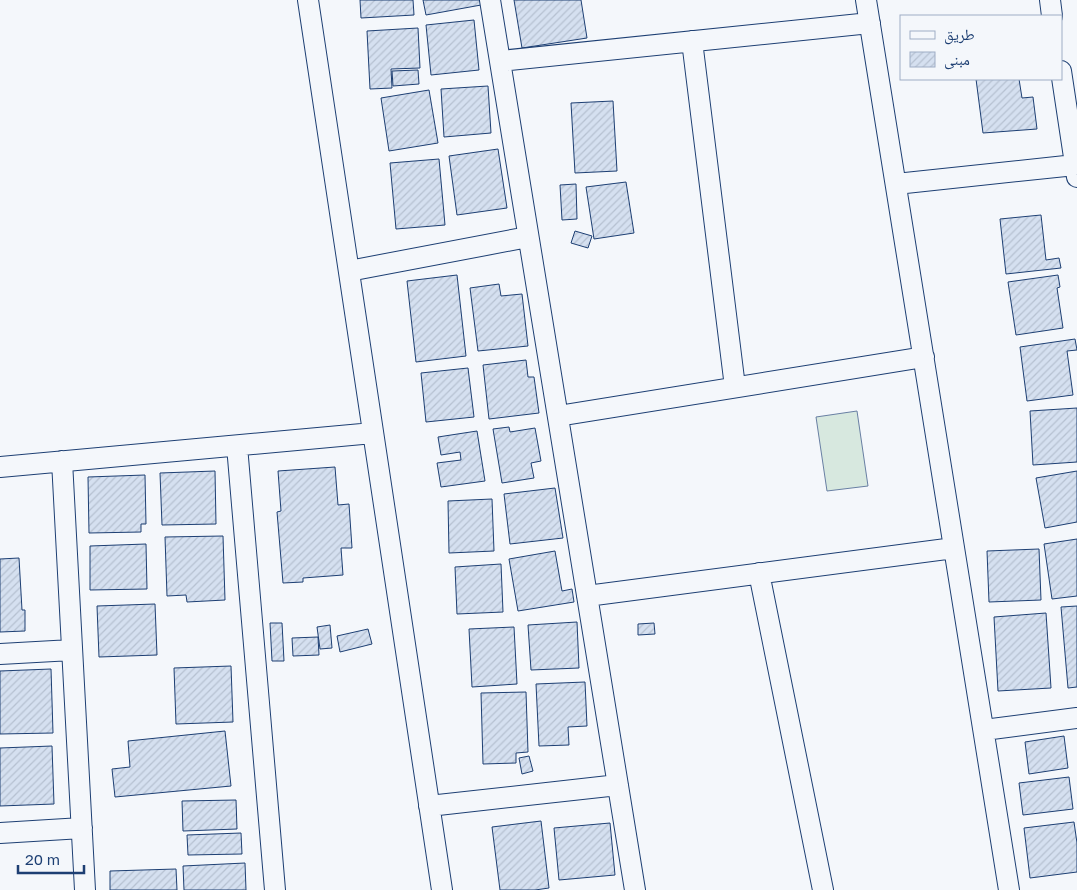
<svg xmlns="http://www.w3.org/2000/svg" width="1077" height="890" font-family="'Golos Text','Noto Naskh Arabic',sans-serif">
<style>
.green{fill:#d7e8df;stroke:#687fa3}
.building{fill:url(#building-hatch);stroke:#1d3f73}
.lines{fill:none;stroke-linecap:round;stroke-linejoin:round}
.street-casing{stroke:#1d3f73;stroke-width:22}
.street{stroke:#f4f7fb;stroke-width:20}
</style>
<defs>
<pattern id="building-hatch" width="6" height="6" patternUnits="userSpaceOnUse" patternTransform="scale(1.25)"><rect width="6" height="6" fill="#d5e0f0"/><path d="M-1 1l2-2M0 6l6-6M5 7l2-2" fill="none" stroke="#b6c1d1"/></pattern>
</defs>
<rect width="100%" height="100%" fill="#f4f7fb"/>
<path class="green" d="M857,411L868,486L827,491L816,417Z"/>
<path class="building" d="M360,0H413L414,15L361,18Z
M423,0H480L481,5L426,15Z
M514,0H581L587,38L522,48Z
M474,20L479,70L431,75L426,25Z
M418,28L420,68L391,69L392,88L370,89L367,31Z
M418,70L419,84L393,86L392,71Z
M976,79H1019L1022,98L1033,97L1037,129L983,133Z
M488,86L491,133L444,137L441,89Z
M429,90L438,143L389,151L381,98Z
M613,101L617,171L575,173L571,103Z
M498,149L507,208L457,215L449,156Z
M439,159L445,225L396,229L390,163Z
M626,182L634,233L594,239L586,187Z
M576,184L577,219L562,220L560,185Z
M1041,215L1046,260L1059,258L1061,268L1006,274L1000,219Z
M575,231L592,236L588,248L571,243Z
M457,275L466,356L416,362L407,281Z
M1058,275L1060,287L1057,288L1063,328L1016,335L1008,282Z
M499,284L501,296L522,294L528,346L478,351L470,288Z
M1075,339L1077,350L1067,351L1073,395L1027,401L1020,347Z
M526,360L528,377H534L539,413L489,419L483,365Z
M468,368L474,417L426,422L421,373Z
M1077,408V462L1033,465L1030,411Z
M509,427L510,432L535,428L541,461L531,463L534,478L502,483L493,429Z
M477,431L485,481L441,487L437,463L461,460L460,452L441,455L438,437Z
M335,467L338,505L349,504L352,548H341L343,575L303,578V582L283,583L277,512L281,511L278,471Z
M215,471L216,524L162,525L160,473Z
M1077,471V522L1045,528L1036,478Z
M145,475L146,524H141V532L89,533L88,477Z
M555,488L563,538L510,544L504,494Z
M492,499L494,551L449,553L448,501Z
M223,536L225,600L187,602L186,595L167,596L165,537Z
M1077,539V596L1052,599L1044,544Z
M146,544L147,589L90,590V546Z
M1039,549L1041,600L989,602L987,551Z
M555,551L562,591L572,589L574,602L518,611L509,559Z
M19,558L22,610H25V631L0,632V559Z
M501,564L503,612L457,614L455,567Z
M155,604L157,655L99,657L97,606Z
M1077,606V687L1068,688L1061,607Z
M1046,613L1051,688L998,691L994,617Z
M577,622L579,668L531,670L528,625Z
M270,623H282L284,661H272Z
M654,623L655,634L638,635V624Z
M330,625L332,648L320,649L317,627Z
M514,627L517,684L472,687L469,629Z
M368,629L372,644L340,652L337,636Z
M318,637L319,655L293,656L292,638Z
M231,666L233,722L176,724L174,668Z
M51,669L53,733L0,734V671Z
M585,682L587,726L568,727L569,745L539,746L536,684Z
M526,692L528,752L516,753V763L483,764L481,693Z
M225,731L231,786L115,797L112,769L130,767L128,741Z
M1064,736L1068,768L1029,774L1025,742Z
M52,746L54,804L0,806V748Z
M529,756L533,771L522,774L519,758Z
M1069,777L1073,809L1023,815L1019,783Z
M236,800L237,829L183,831L182,801Z
M541,821L549,888L535,890H500L492,827Z
M1074,822L1077,843V872L1030,878L1024,828Z
M610,823L615,875L559,880L554,828Z
M241,833L242,854L188,855L187,835Z
M245,863L246,890H184L183,866Z
M176,869L177,890H110V871Z"/>
<g class="lines">
<g class="street-casing">
<path id="street" d="M308,0L442,890
M490,0L635,890
M866,0L1009,890
M1050,0L1052,16
M692,41L735,387
M500,61L870,23
M1061,71L1077,177
M896,184L1075,165
M349,271L528,237
M558,416L924,357
M237,446L275,890
M62,461L85,890
M0,467L373,433
M759,573L823,890
M587,596L954,548
M0,654L72,650
M984,730L1077,718
M429,806L618,785
M0,833L82,828"/>
</g>
<use href="#street" class="street"/>
</g>
<rect x="900" y="15" width="162" height="65" fill="#f4f7fb" stroke="#9eadc5"/>
<rect x="910" y="31" width="25" height="8" fill="#f4f7fb" stroke="#9eadc5"/>
<text x="944" y="40" font-size="15" fill="#1d3f73">طريق</text>
<rect x="910" y="52" width="25" height="15" fill="url(#building-hatch)" stroke="#9eadc5"/>
<text x="944" y="65" font-size="15" fill="#1d3f73">مبنى</text>
<path d="M18 865v8h66v-8" fill="none" stroke="#1d3f73" stroke-width="2.5"/>
<text x="25" y="865" font-size="15" fill="#1d3f73" stroke="#f4f7fb" stroke-width="4" paint-order="stroke">20 m</text>
</svg>
